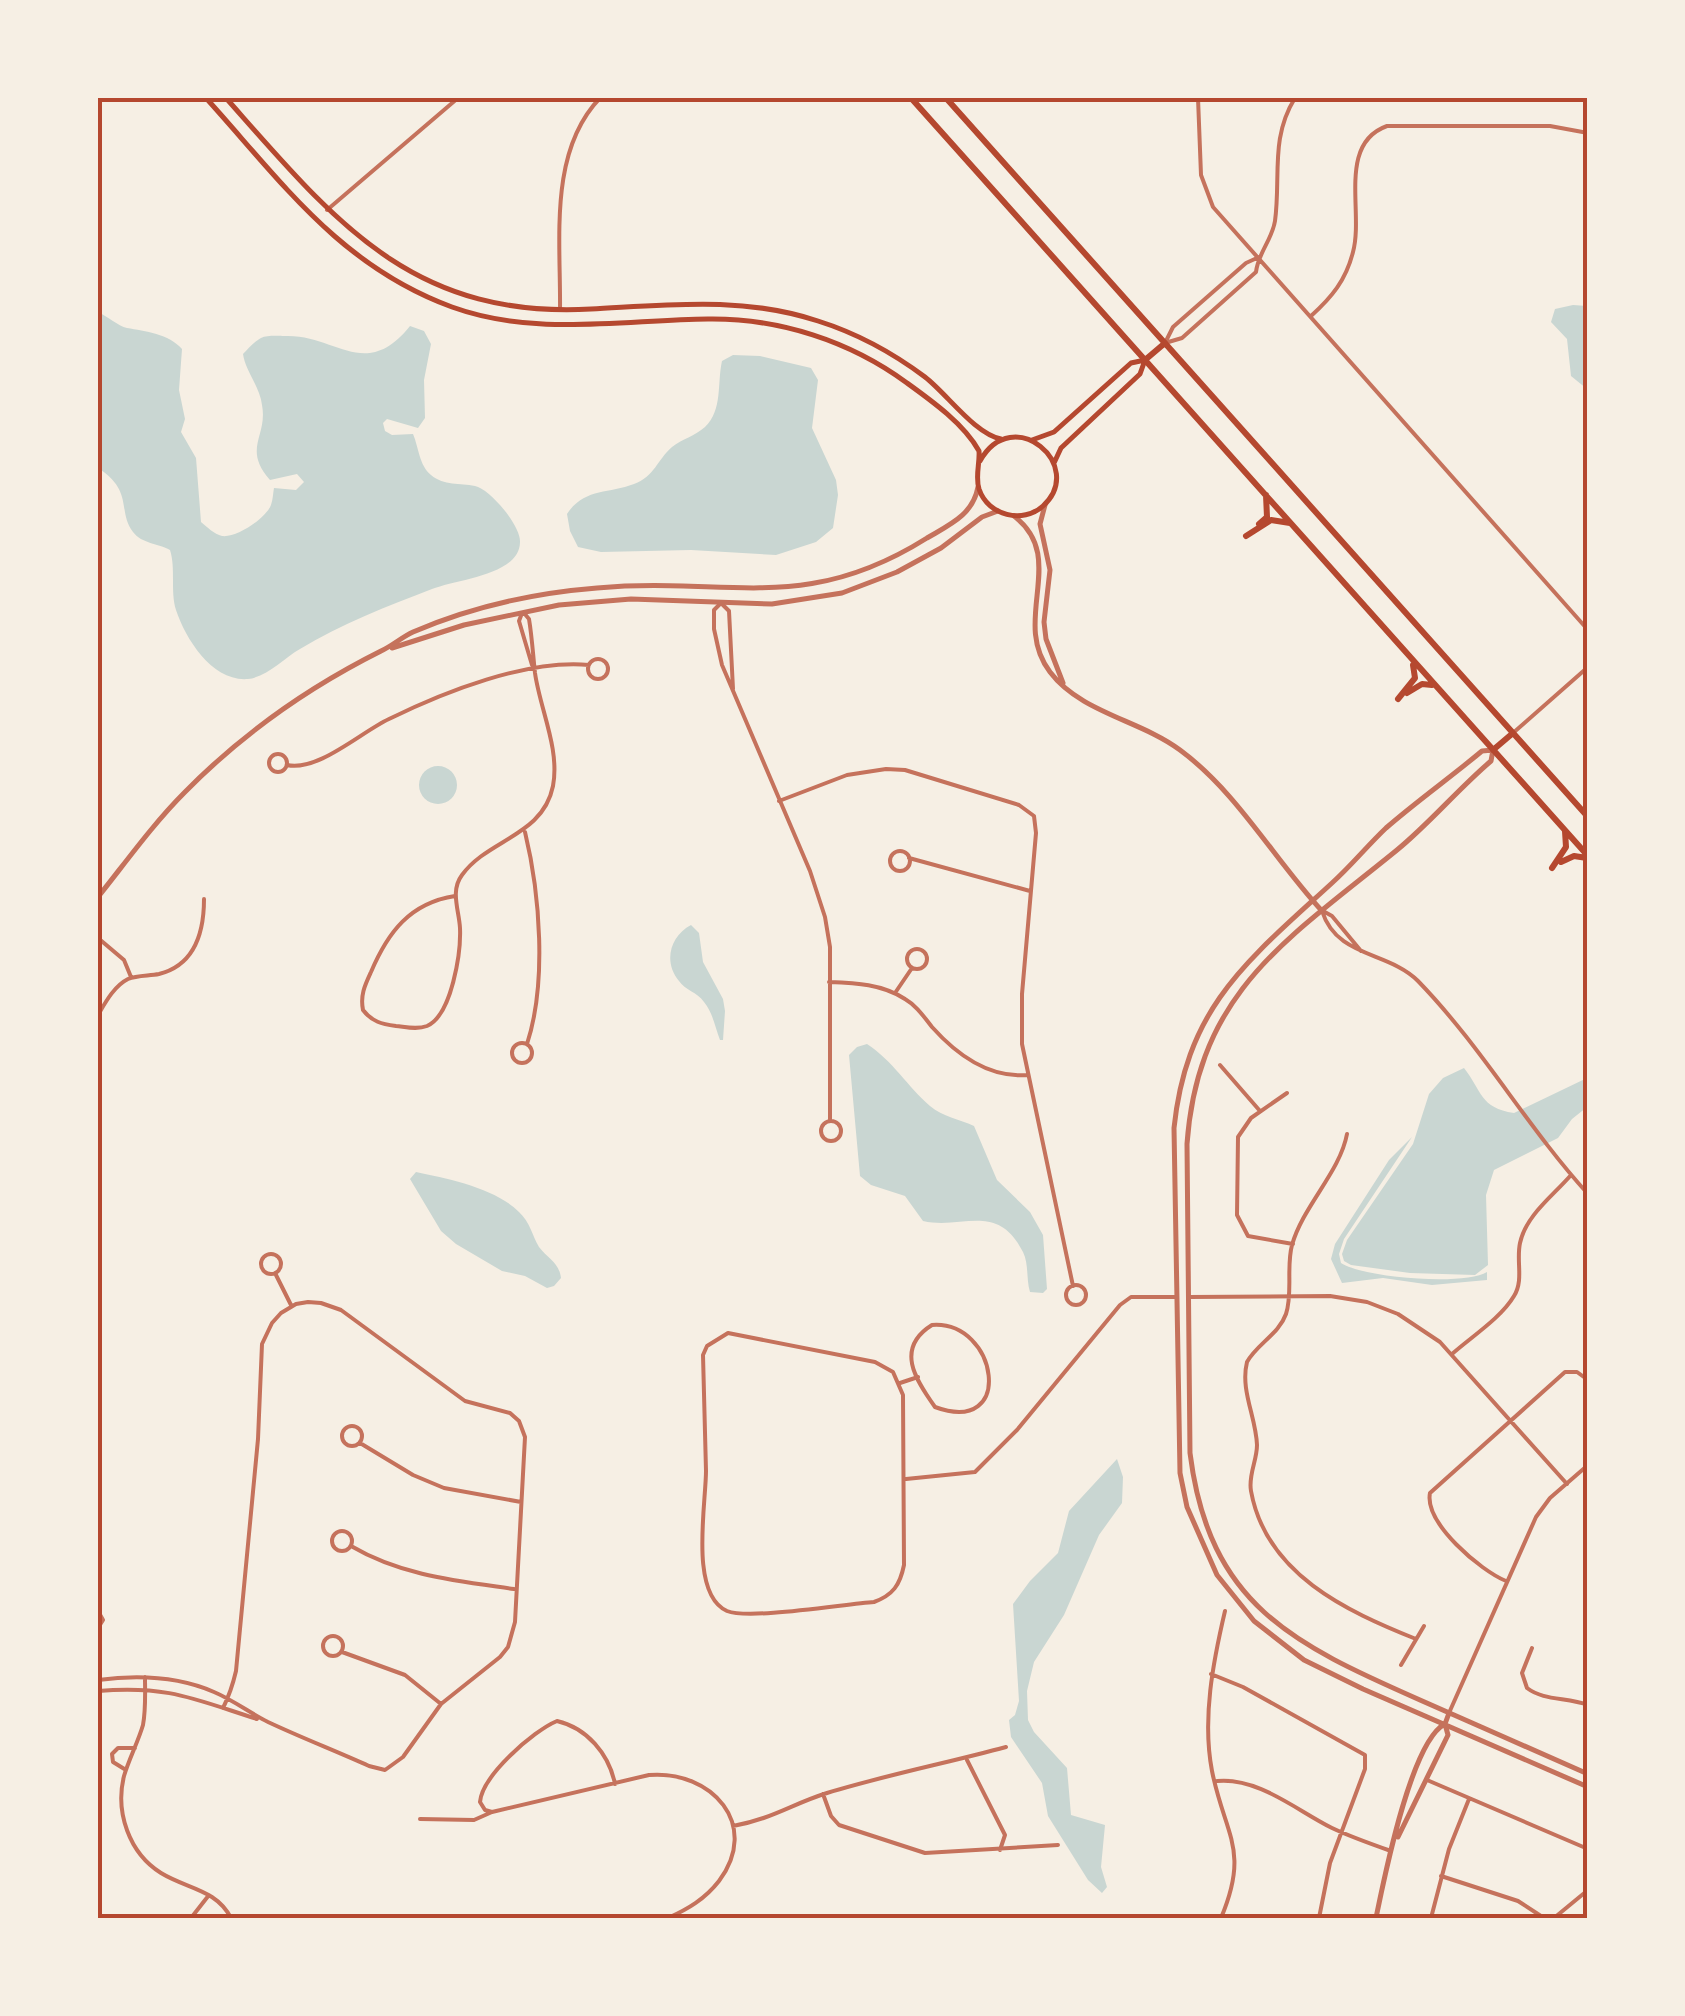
<svg xmlns="http://www.w3.org/2000/svg" width="1685" height="2016" font-family="'PT Serif',serif">
<style>
.water{fill:#c9d6d2}
.lines{fill:none;stroke-linecap:round;stroke-linejoin:round}
.minor{stroke:#c5725c;stroke-width:4}
.tertiary{stroke:#c5725c;stroke-width:5}
.secondary{stroke:#b5482f;stroke-width:5}
.trunk{stroke:#b5482f;stroke-width:6}
.neatline{fill:none;stroke:#b5482f;stroke-width:4}
</style>
<rect width="100%" height="100%" fill="#f6efe4"/>
<path class="water" d="M1573,305L1587,306V389L1571,376L1567,339L1551,322L1555,309Z
M98,312C107,316 118,326 127,328C145,331 169,334 182,349L179,390L185,419L181,432L196,458L201,522C207,527 214,534 222,536C237,538 266,518 271,505C273,499 273,493 274,488L296,490L304,482L297,474L270,480C242,448 268,437 262,405C260,387 245,370 243,354C248,349 255,341 261,338C267,335 278,336 285,336C336,334 365,382 410,326L424,331L431,344L424,380L425,418L418,428L387,419L383,423L385,431L392,435L413,434C419,448 419,465 431,475C444,486 460,483 475,486C490,489 521,526 520,542C520,575 457,579 432,589C388,606 341,624 300,649C284,658 267,677 248,679C213,682 186,640 176,610C170,591 176,569 170,550C158,543 142,544 133,532C117,511 134,491 98,468Z
M733,355L760,356L811,368L818,380L812,428L836,480L838,495L833,528L816,542L776,555L691,550L601,552L578,547L570,531L567,514C584,488 608,494 634,484C655,476 657,460 672,447C682,439 695,436 705,427C723,410 717,383 722,361Z
M419 785a19 19 0 1 1 38 0a19 19 0 1 1-38 0Z
M691,925L699,933L703,962L723,999L725,1011L723,1040H720C715,1027 713,1013 704,1002C697,992 685,990 679,981C663,962 670,936 691,925Z
M867,1044C893,1061 908,1087 930,1106C943,1117 959,1119 974,1126L997,1180L1030,1212L1043,1235L1047,1289L1043,1293L1030,1292C1026,1279 1029,1264 1023,1252C997,1201 963,1230 923,1221L905,1196L871,1185L860,1176L849,1055L857,1047Z
M1464,1068C1482,1091 1480,1108 1514,1113L1587,1078V1107L1572,1119L1558,1138L1494,1170L1486,1195L1488,1265L1475,1275L1410,1273L1351,1265L1344,1261L1342,1254L1347,1240L1413,1144L1429,1094L1443,1078Z
M1412,1137L1344,1239L1339,1254L1341,1263C1364,1278 1465,1286 1487,1272V1280L1432,1285L1383,1278L1342,1283L1331,1259L1335,1244L1389,1160Z
M416,1172C449,1179 495,1188 519,1212C530,1222 532,1235 539,1247C548,1259 559,1262 561,1278L554,1286L547,1288L525,1276L502,1271L456,1244L441,1231L410,1179Z
M1117,1459L1123,1477L1122,1503L1099,1535L1064,1615L1034,1662L1027,1691L1028,1720L1034,1732L1067,1768L1071,1815L1105,1825L1101,1867L1107,1887L1102,1893L1088,1880L1048,1816L1042,1783L1011,1737L1009,1720L1015,1715L1019,1701L1013,1604L1030,1581L1058,1553L1069,1511Z"/>
<g class="lines">
<path class="minor" d="M1198,98L1201,175L1213,207L1588,630
M327,210L458,98
M560,310C561,241 548,152 600,98
M1311,316C1332,297 1346,280 1353,252C1364,212 1337,144 1387,126H1550L1588,133
M1166,341L1173,327L1246,263L1257,258
M1165,343L1182,338L1256,272C1258,253 1272,240 1275,221C1281,177 1270,138 1295,98
M522,613L519,621L532,665
M588 669a10 10 0 1 1 20 0a10 10 0 1 1-20 0Z
M733,689L729,611L721,603L714,610V629L722,665L810,871L825,917L830,947V1121
M1513,733L1588,667
M269 763a9 9 0 1 1 18 0a9 9 0 1 1-18 0Z
M287,765C318,772 361,732 389,719C444,692 527,659 589,665
M779,801L847,775L886,769L905,770L1019,805L1034,816L1036,833L1022,994V1044L1073,1286
M525,832C540,894 547,983 527,1044
M890 861a10 10 0 1 1 20 0a10 10 0 1 1-20 0Z
M909,858L1030,891
M455,896C410,903 388,932 371,972C365,985 360,995 363,1010C372,1022 382,1024 396,1026C406,1027 417,1030 427,1026C452,1015 461,952 460,928C459,910 450,891 462,875C488,839 543,836 553,786C560,749 540,709 535,673C533,655 532,637 529,619L524,613
M1322,911C1337,958 1388,951 1418,981C1482,1047 1527,1127 1588,1194
M1323,911L1332,916L1361,951
M98,938L124,960L131,977
M907 959a10 10 0 1 1 20 0a10 10 0 1 1-20 0Z
M829,982C856,983 882,984 905,999C917,1006 924,1017 932,1027C957,1055 989,1078 1027,1075
M895,993L912,968
M98,1015C105,1003 114,986 128,979C137,975 149,976 159,974C195,965 204,932 204,899
M512 1053a10 10 0 1 1 20 0a10 10 0 1 1-20 0Z
M1220,1065L1260,1111
M1287,1093L1251,1118L1238,1137L1237,1215L1248,1236L1293,1244
M821 1131a10 10 0 1 1 20 0a10 10 0 1 1-20 0Z
M1347,1134C1340,1172 1303,1206 1292,1245C1286,1267 1293,1293 1286,1314C1279,1334 1257,1344 1247,1362C1240,1390 1256,1417 1257,1445C1257,1461 1248,1475 1251,1491C1266,1574 1346,1611 1416,1639
M261 1264a10 10 0 1 1 20 0a10 10 0 1 1-20 0Z
M275,1273L291,1305
M1066 1295a10 10 0 1 1 20 0a10 10 0 1 1-20 0Z
M1189,1297L1330,1296L1367,1302L1398,1314L1440,1342L1567,1484
M932,1325C998,1320 1016,1437 935,1407C915,1379 895,1348 932,1325Z
M728,1333L875,1362L893,1372L903,1395L904,1565C900,1585 893,1595 874,1602C844,1604 750,1620 727,1611C689,1594 706,1504 706,1471C705,1432 704,1394 703,1355L707,1346Z
M1452,1354C1471,1337 1501,1318 1514,1296C1524,1280 1516,1261 1520,1243C1526,1215 1553,1196 1571,1175
M900,1383L918,1377
M342 1436a10 10 0 1 1 20 0a10 10 0 1 1-20 0Z
M360,1443L413,1475L444,1488L521,1502
M906,1479L975,1472L1017,1430L1120,1305L1131,1297H1176
M332 1541a10 10 0 1 1 20 0a10 10 0 1 1-20 0Z
M351,1546C402,1576 458,1581 514,1589
M1506,1581C1481,1571 1424,1523 1430,1493L1565,1372H1577L1588,1380
M98,1594V1602
M98,1611L103,1620L98,1628
M323 1646a10 10 0 1 1 20 0a10 10 0 1 1-20 0Z
M1532,1648L1522,1673L1527,1688C1544,1701 1567,1697 1588,1705
M342,1652L405,1675L441,1704
M1401,1665L1424,1626
M1211,1674L1243,1687L1365,1755V1769L1330,1863L1319,1918
M145,1677C145,1693 146,1709 143,1725C138,1742 129,1759 124,1776C115,1812 129,1853 161,1873C187,1889 216,1889 231,1918
M98,1680C136,1675 177,1676 214,1692C233,1700 250,1713 268,1722C302,1738 336,1751 369,1766L385,1770L403,1757L441,1704L500,1657L508,1647L515,1622L525,1437L519,1421L510,1413L465,1401L341,1310L321,1303L308,1302L296,1304L281,1313L272,1323L262,1344L258,1439L236,1671C233,1684 229,1696 223,1708
M98,1691C167,1685 194,1699 257,1719
M1449,1713L1536,1517L1550,1498L1588,1465
M967,1760L1005,1835L1000,1850
M126,1770L113,1762L112,1754L118,1748H135
M1427,1780L1588,1849
M1217,1781C1258,1777 1296,1810 1332,1828C1351,1837 1371,1844 1391,1851
M823,1794L831,1816L839,1825L925,1853L1058,1845
M492,1812L485,1810L480,1802C482,1776 533,1731 557,1721C587,1728 609,1754 615,1784
M420,1819L474,1820L492,1812L649,1775C712,1770 761,1825 719,1881C705,1899 688,1909 668,1918
M733,1826C772,1819 792,1804 827,1793C886,1775 947,1763 1006,1747
M1441,1876L1518,1901L1544,1918
M191,1918L209,1895
M1221,1918C1250,1849 1225,1836 1212,1771C1202,1719 1213,1662 1225,1611
M1431,1918L1449,1849L1469,1799
M1554,1918L1588,1890"/>
<path class="tertiary" d="M1045,505L1040,524L1050,570L1044,622L1046,639L1063,683
M1014,516C1069,558 1010,620 1050,672C1081,713 1140,720 1180,750C1237,792 1274,859 1322,911
M392,648L464,625L559,605L631,599L772,604L842,593L897,572L941,548L982,517L998,511
M1493,750L1482,751C1451,777 1417,801 1386,828C1367,846 1351,866 1332,883C1247,961 1187,1006 1174,1128L1180,1473L1187,1507L1217,1575L1254,1621L1304,1660L1363,1689L1588,1787
M1493,750L1491,761C1458,789 1430,823 1397,850C1288,939 1198,991 1187,1144L1190,1453C1209,1605 1293,1644 1420,1700C1476,1725 1532,1749 1588,1774
M98,897C126,862 153,824 185,792C243,733 307,688 381,651C392,646 402,637 413,632C471,607 534,593 597,588C728,576 803,616 927,538C949,525 973,515 978,487
M1398,1837L1448,1735L1445,1724L1449,1713
M1376,1918C1384,1879 1411,1741 1445,1724"/>
<path class="secondary" d="M206,98C282,182 340,266 452,307C535,337 622,320 708,319C779,318 850,341 907,383C932,401 964,424 979,451C980,464 975,476 979,489C988,516 1023,524 1043,506C1087,466 1013,402 980,461
M226,98C334,220 411,319 591,309C668,305 743,296 818,321C856,333 893,353 925,377C947,394 975,434 1001,439
M1032,440L1054,432L1131,363L1145,360
M1054,463L1061,448L1140,374L1145,360"/>
<path class="trunk" d="M911,98L1588,856
M946,98L1588,817
M1145,360L1165,343
M1259,524L1267,517L1266,495
M1246,536L1271,520L1290,523
M1407,693L1422,684L1432,685
M1398,699L1415,678L1413,665
M1493,750L1513,733
M1561,862L1574,856L1587,858
M1552,868L1566,847L1565,831"/>
</g>
<rect width="1685" height="2016" fill="none" stroke="#f6efe4" stroke-width="200"/>
<rect x="100" y="100" width="1485" height="1816" class="neatline"/>
</svg>
